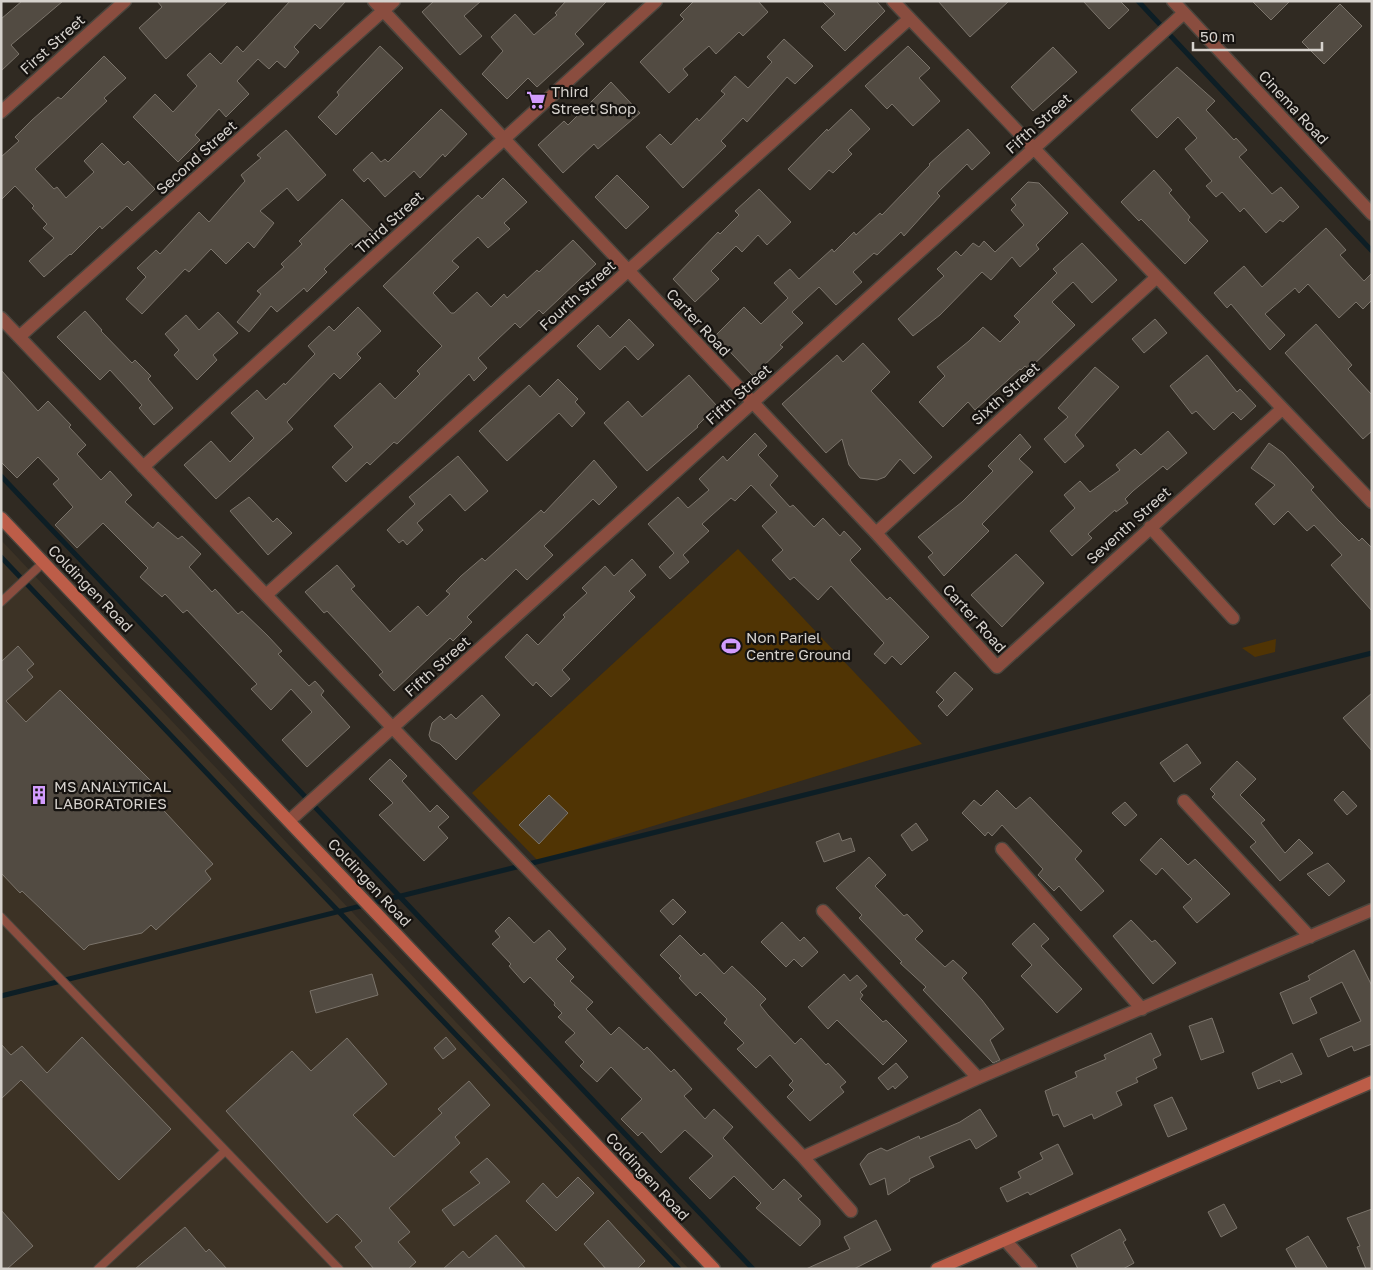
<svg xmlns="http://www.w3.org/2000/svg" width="1373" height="1270" font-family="'Golos Text',sans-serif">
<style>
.built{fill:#3c3225}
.green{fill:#503404}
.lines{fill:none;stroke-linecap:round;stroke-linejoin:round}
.stream{stroke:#0d1e25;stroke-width:5}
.building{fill:#524b42;stroke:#7b746b}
.lane-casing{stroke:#4b453d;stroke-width:10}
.street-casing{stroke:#4b453d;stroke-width:15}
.secondary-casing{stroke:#4b453d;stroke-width:15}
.lane{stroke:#8a4d3f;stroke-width:8}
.street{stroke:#8a4d3f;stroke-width:12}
.secondary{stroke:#bd5d48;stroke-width:12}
.labels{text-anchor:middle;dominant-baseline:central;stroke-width:4.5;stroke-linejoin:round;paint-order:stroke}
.street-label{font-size:15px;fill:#d6d2cd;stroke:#161310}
.poi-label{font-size:15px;fill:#d6d2cd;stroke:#161310;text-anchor:start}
</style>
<rect width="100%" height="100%" fill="#302a22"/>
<path class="built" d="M1,540L689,1269H1Z"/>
<path class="green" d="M738,549L922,744L538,861L472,793Z
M1276,639L1275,652L1255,657L1242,648Z"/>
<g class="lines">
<path class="stream" d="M1138,1L1372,251
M1,476L753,1269
M1,557L679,1269
M1,996L1372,653"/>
</g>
<path class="building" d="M22,1H63L11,45L19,54L1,71V19Z
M157,1H228L166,59L139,28L162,7Z
M290,1H346L320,29L315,24L294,47L299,52L285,68L277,61L269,69L258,59L237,81L249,94L226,117L219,109L195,135L200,140L178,162L133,117L155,94L173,112L197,86L187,75L210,53L221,64L237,46L243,52Z
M434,1H481L464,16L482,36L460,55L422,12Z
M566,1H607L575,34L584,44L537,87L528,78L507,99L482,74L503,51L491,37L515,14L534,35L557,15L555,13Z
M694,1H758L768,12L743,36L739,32L716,54L709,46L683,69L688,75L669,93L640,62L684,19L680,15Z
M822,1H876L885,11L845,51L821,27L835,14Z
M938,1H1009L970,37Z
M1083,1H1120L1129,10L1109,29Z
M1252,1H1290L1271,20Z
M1340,4L1362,26L1324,64L1302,42Z
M784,39L813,66L795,84L787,77L747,122L743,118L721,141L726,146L683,188L646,147L660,134L671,145L697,118L699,121L725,94L721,91L735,76L748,88L772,62L767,57Z
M380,46L403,68L336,135L318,117L339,95L337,92Z
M908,46L930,68L919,78L940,101L913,126L892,104L887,109L865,86Z
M1053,47L1077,72L1033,111L1011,87Z
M104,56L126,78L104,98L107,101L35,169L54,189L57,187L66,198L94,172L84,161L102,143L124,165L128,161L155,189L132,211L127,206L102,229L100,226L71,255L70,254L44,277L29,261L54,238L43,228L47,224L32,208L34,206L15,186L1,200V157L19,141L15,137L32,120L58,97L61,99Z
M1177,67L1215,101L1206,110L1234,140L1236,138L1247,150L1239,157L1272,194L1281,187L1299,207L1283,222L1280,220L1266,233L1244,208L1240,212L1222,192L1216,197L1206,186L1212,181L1185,149L1197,138L1178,117L1157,138L1131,110Z
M611,82L640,113L598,149L594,144L563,173L538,145L564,121L568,125Z
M441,109L467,134L445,157L443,154L420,178L414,171L385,197L368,178L364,182L353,170L372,152L381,162L385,159L388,162Z
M851,109L870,129L848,150L852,154L833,173L829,170L810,190L788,169L827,129L828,131Z
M968,129L990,153L972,170L967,164L937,193L940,196L904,236L901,232L877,255L874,253L853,272L862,282L836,305L819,287L792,312L803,323L780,345L783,347L753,376L715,336L744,307L761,324L788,298L774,283L790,269L799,279L832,249L834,252L854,232L856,235L880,213L882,215L930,165L929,164Z
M286,130L326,175L298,201L287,188L260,211L274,223L254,248L248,242L226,264L211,249L189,272L185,269L142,314L126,299L146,277L137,268L156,250L160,254L199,212L209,222L245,181L241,175L261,158L257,155Z
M1154,170L1172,190L1169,193L1190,217L1188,220L1208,241L1185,264L1141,219L1139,221L1121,202Z
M617,175L649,207L626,229L595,197Z
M503,178L527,202L504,223L510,229L488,248L478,237L452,261L459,267L433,293L451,313H454L477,292L491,307L504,294L507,298L537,270L539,272L573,240L596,264L543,314L539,310L520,328L515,323L478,358L487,368L474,381L469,374L397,444L394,442L370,465L367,462L346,482L332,467L353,447L334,426L380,383L395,399L420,374L417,371L442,346L383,286L478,195L482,199Z
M1028,182L1039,183L1068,213L1036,245L1039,249L1020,267L1012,257L991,280L982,272L940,315L913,336L898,319L944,276L937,269L956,251L961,256L973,243L979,247L984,241L995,252L1024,225L1011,210L1016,205L1011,199Z
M759,189L791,222L767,245L758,235L742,252L736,246L711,271L719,279L695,302L673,279L718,232L720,234L739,215L735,211Z
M342,199L373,231L355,249L351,243L324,269L327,272L307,292L304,288L277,312L271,306L249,332L237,322L261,294L257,291L284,267L281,264L302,244L299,241Z
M1326,228L1346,250L1340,255L1364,281L1372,273V300L1363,309L1356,302L1339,318L1308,284L1299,293L1295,288L1265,314L1285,335L1270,350L1231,304L1227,308L1214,293L1244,266L1262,287Z
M1082,243L1117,280L1092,303L1073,282L1052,302L1075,325L1029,369L1025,366L1021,370L1020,369L975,410L968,402L943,427L919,402L945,376L937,367L969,341L983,327L1000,342L1020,322L1014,316L1057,273L1053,269Z
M358,307L381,331L357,354L361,358L340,379L334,373L287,422L293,429L216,499L184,465L211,441L230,462L254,438L231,413L257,390L266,400L284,383L285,385L315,354L308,346L329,326L334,331Z
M85,311L102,330L101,331L132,363L135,360L151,376L148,379L173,408L154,425L139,408L142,405L110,370L100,380L57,337Z
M218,312L238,333L213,355L217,360L197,380L174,355L179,350L165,334L186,315L199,330Z
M629,319L654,345L638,360L625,346L600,370L577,346L598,325L610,338Z
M1155,319L1167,333L1144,353L1132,339Z
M1316,324L1352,365L1348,369L1372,395V431L1363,439L1285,353Z
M863,343L890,372L871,391L932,457L914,474L900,459L885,477L877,480L860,478L849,465L842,439L826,453L782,404L837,355L843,362Z
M1207,355L1237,392L1240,389L1256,406L1241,420L1233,412L1214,430L1196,411L1192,414L1170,386Z
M1095,367L1119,387L1075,435L1084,446L1065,463L1044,439L1068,417L1058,408Z
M1,370L38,411L48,401L71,425L69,427L86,445L77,454L101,480L110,471L132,495L125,502L153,528L158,522L178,539L182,536L201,554L189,567L212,592L215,589L238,614L242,611L267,635L282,651L278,654L309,686L315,681L324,691L321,695L350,727L307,767L282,740L312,712L291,689L271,710L251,689L257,684L187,610L183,613L165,594L162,597L140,577L148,568L103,523L77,548L55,525L73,507L53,484L59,479L38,457L17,478L1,462Z
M689,375L717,406L697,426L698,427L647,471L604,423L628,401L642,417Z
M558,379L578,399L575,402L585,413L572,427L559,413L507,461L479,431L529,385L540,397Z
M1168,431L1187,453L1167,470L1163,466L1133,491L1125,499L1128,503L1116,512L1115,510L1088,534L1092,538L1072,556L1050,531L1075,508L1064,495L1080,481L1090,492L1120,470L1116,465L1135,449L1141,455Z
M755,433L767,446L758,455L778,476L770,485L790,507L793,505L814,527L823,518L840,536L844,531L861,549L850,560L852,563L887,600L890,597L929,637L901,665L892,656L885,664L874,654L884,643L831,586L818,600L794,577L790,580L772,560L783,550L762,526L777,512L751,485L735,501L731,498L702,524L709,531L683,555L689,562L670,579L659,567L674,553L648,524L678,497L688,508L709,490L699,479L723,456L727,461Z
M1020,434L1031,447L1019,459L1033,472L982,524L989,531L944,576L928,557L933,553L918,537L962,502L993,471L988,466Z
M1269,443L1283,453L1314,487L1311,490L1338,520L1359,541L1362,538L1372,548V611L1331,565L1342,555L1314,525L1307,531L1288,511L1274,525L1255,504L1275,485L1251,468Z
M458,456L488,491L465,511L450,494L417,523L423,530L407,545L403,540L399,543L387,530L415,504L409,497Z
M594,460L617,487L599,505L593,499L544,546L553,555L527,580L516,569L467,617L472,622L453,641L450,638L394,691L379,675L383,672L366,653L327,611L324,613L305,592L337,565L355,586L351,589L390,632L418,606L427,616L450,594L446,591L461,576L482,558L485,561L541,510L544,513Z
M249,497L273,522L277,518L292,533L268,555L230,511Z
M1016,554L1044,583L1002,627L971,595Z
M632,559L646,575L629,591L635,597L562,670L570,679L551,697L536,682L533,686L505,657L527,634L538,645L565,617L563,615L587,593L582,588L605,566L614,576Z
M18,646L34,664L27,670L33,677L6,701L26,722L60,690L151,781L143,788L213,864L205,871L211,879L156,930L151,925L142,933L89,945L84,950L22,891L20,893L1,873V662Z
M955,672L973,689L947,716L938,706L944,700L936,692Z
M1372,693V751L1343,718Z
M482,695L500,715L456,760L440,744L431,740L429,735L432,723L440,716L444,720L451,714L456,719Z
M1187,744L1201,763L1174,782L1160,763Z
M390,759L407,776L402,781L430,812L437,805L449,817L438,827L448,838L424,861L379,815L393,803L369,779Z
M1237,761L1256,779L1240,795L1265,820L1261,823L1285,853L1299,839L1313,853L1280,881L1250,847L1256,842L1212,797L1215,794L1210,789Z
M997,790L1016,809L1030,797L1082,851L1075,859L1104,891L1081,911L1059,886L1054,891L1038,875L1043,869L1002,825L992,836L988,832L985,836L962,813L974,800L981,806Z
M1343,791L1357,806L1347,815L1334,800Z
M549,795L568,813L539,844L519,825Z
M1125,802L1137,815L1125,826L1112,813Z
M916,823L928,840L912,851L901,835Z
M839,833L842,841L851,838L855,851L824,862L816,842Z
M1161,838L1188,865L1195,859L1230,894L1197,923L1183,907L1192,899L1162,868L1156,875L1140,860Z
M869,857L886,875L875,886L904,916L907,914L923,931L915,939L945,967L953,960L967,973L962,978L982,1000L1004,1029L990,1040L1000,1060L993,1063L923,990L926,987L900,963L902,962L859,918L862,915L836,888Z
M1328,863L1345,881L1329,896L1307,874Z
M673,899L686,912L673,925L660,911Z
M509,917L534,943L549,930L566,949L556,959L574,977L570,981L593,1002L586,1009L611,1035L619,1027L644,1050L647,1047L671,1072L674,1069L692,1089L684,1096L705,1119L714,1109L733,1127L723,1138L773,1190L784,1179L802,1196L798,1199L820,1220V1225L800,1246L756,1208L761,1203L734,1176L710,1199L689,1178L713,1156L685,1130L661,1153L642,1132L638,1136L621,1119L642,1099L611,1067L597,1082L580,1066L584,1062L565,1042L575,1033L558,1017L562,1013L554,1005L555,1003L530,977L524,983L509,966L511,964L492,944L500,937L495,931Z
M1131,920L1152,942L1155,940L1176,963L1153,984L1113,936Z
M782,922L800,941L804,937L818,952L802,967L794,959L786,967L761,942Z
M1034,923L1049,939L1041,946L1082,989L1057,1013L1021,976L1032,965L1012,944Z
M680,935L701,956L704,953L724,974L732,966L756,989L766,999L760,1005L768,1015L795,1044L801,1038L826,1065L828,1063L846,1082L840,1087L844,1092L810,1121L787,1097L794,1090L789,1085L793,1081L770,1055L756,1068L737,1049L744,1043L724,1023L727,1019L700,992L696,996L679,978L681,976L660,955Z
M1354,950L1372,986V1044L1354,1051L1352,1046L1328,1057L1320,1039L1361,1021L1342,982L1310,998L1317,1013L1293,1024L1280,993L1310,980L1308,976Z
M372,974L378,995L316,1013L310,991Z
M844,974L850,981L857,975L867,986L860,992L863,995L860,999L883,1022L886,1020L907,1041L883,1065L837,1020L828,1029L808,1007Z
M1212,1018L1224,1052L1201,1060L1189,1026Z
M1151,1033L1161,1055L1153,1059L1157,1068L1136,1078L1138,1082L1116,1092L1122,1105L1094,1119L1092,1114L1064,1127L1058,1114L1053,1116L1045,1091L1077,1077L1075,1072L1106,1059L1104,1055Z
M82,1037L171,1129L119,1180L21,1080L1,1099V1044L11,1055L22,1046L47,1073Z
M446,1037L456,1049L443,1059L434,1048Z
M347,1038L387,1084L353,1115L394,1157L442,1113L438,1109L469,1081L490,1105L455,1137L460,1143L389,1208L410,1232L398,1242L416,1262L408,1269H374L355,1247L362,1241L344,1221L337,1214L327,1223L226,1111L292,1051L311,1071Z
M1292,1053L1302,1074L1281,1083L1280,1080L1258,1089L1252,1073Z
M896,1063L908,1077L895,1089L893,1086L888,1090L878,1078Z
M1172,1097L1187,1129L1168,1137L1154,1105Z
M980,1109L997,1136L976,1149L970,1139L929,1157L934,1167L909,1179L910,1181L888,1195L885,1178L870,1185L860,1164L868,1154L881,1148L887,1151L919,1136L920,1139L960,1122Z
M1058,1144L1073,1174L1030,1195L1028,1192L1007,1202L1000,1188L1021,1178L1018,1172L1043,1159L1040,1153Z
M487,1158L510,1182L454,1226L442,1210L480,1183L470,1172Z
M578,1177L594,1193L556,1231L526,1201L543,1183L557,1198Z
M1224,1204L1237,1228L1221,1237L1208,1212Z
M1372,1209V1269H1366L1357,1247L1360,1246L1347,1218Z
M1,1210L33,1246L7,1269H1Z
M608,1220L645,1261L637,1269H606L584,1244Z
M876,1220L891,1250L854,1269H806L850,1249L844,1237Z
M185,1227L206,1252L209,1249L227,1269H135Z
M1120,1229L1126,1240L1123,1242L1134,1263L1123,1269H1078L1071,1255Z
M496,1235L526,1269H443L463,1251L469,1258Z
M1308,1236L1328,1269H1297L1286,1249Z"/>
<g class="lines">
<g class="lane-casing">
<path id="lane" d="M1,602L44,562
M1,917L339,1269
M98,1269L225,1151"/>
</g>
<g class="street-casing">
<path id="street" d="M374,1L876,533L997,667L1282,409
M893,1L1372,502
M1173,1L1372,214
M1,112L125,1
M1,318L803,1157L851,1211
M19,337L394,1
M143,467L656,1
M1150,527L1233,618
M876,533L1157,277
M266,595L909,19
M1184,801L1310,937
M289,821L1184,13
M1002,849L1142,1009
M823,911L978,1078
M803,1157L978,1078L1372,910
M1005,1240L1031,1269"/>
</g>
<g class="secondary-casing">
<path id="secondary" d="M1,518L714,1269
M937,1269L1372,1082"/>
</g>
<use href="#lane" class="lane"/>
<use href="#street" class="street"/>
<use href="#secondary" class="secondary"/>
</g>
<defs>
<g id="supermarket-bare" transform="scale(1.5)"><path d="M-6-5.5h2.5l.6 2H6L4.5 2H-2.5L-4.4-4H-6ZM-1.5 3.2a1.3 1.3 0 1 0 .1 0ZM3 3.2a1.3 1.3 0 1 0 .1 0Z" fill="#d29cfd" stroke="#161310" stroke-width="2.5" paint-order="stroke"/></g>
<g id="stadium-bare" transform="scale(1.5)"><path d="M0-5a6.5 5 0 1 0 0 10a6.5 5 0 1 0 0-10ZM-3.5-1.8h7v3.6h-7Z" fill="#d29cfd" stroke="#161310" stroke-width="2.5" paint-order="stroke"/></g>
<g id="building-bare" transform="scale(1.5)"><path d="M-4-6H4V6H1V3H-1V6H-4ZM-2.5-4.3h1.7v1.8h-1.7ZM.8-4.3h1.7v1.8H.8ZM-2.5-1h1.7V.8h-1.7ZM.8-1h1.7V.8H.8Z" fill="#d29cfd" stroke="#161310" stroke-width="2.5" paint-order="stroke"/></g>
</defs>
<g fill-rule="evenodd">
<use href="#supermarket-bare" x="536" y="100"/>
<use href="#stadium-bare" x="731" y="646"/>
<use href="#building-bare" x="39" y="795"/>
</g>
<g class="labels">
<g class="street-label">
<text transform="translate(52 44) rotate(-42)">First Street</text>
<text transform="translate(1294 107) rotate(47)">Cinema Road</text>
<text transform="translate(1038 123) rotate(-42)">Fifth Street</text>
<text transform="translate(196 157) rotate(-42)">Second Street</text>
<text transform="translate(389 222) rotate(-42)">Third Street</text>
<text transform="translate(577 295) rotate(-42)">Fourth Street</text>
<text transform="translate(699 322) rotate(47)">Carter Road</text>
<text transform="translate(1005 393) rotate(-42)">Sixth Street</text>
<text transform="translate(738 394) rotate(-42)">Fifth Street</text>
<text transform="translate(1128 525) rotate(-42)">Seventh Street</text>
<text transform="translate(91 588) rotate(46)">Coldingen Road</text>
<text transform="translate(975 618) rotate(48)">Carter Road</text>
<text transform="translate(437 666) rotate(-42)">Fifth Street</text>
<text transform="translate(370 882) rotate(47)">Coldingen Road</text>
<text transform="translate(648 1176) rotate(47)">Coldingen Road</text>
</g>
<g class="poi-label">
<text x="551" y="91">Third<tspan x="551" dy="17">Street Shop</tspan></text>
<text x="746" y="637">Non Pariel<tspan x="746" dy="17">Centre Ground</tspan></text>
<text x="54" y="786">MS ANALYTICAL<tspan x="54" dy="17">LABORATORIES</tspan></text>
</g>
</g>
<rect width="1373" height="1270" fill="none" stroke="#d6d2cd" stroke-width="5"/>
<path d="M1193 42v8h129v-8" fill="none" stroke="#d6d2cd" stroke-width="2.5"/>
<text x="1200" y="42" font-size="15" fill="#d6d2cd" stroke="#161310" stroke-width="4" paint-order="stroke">50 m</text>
</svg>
